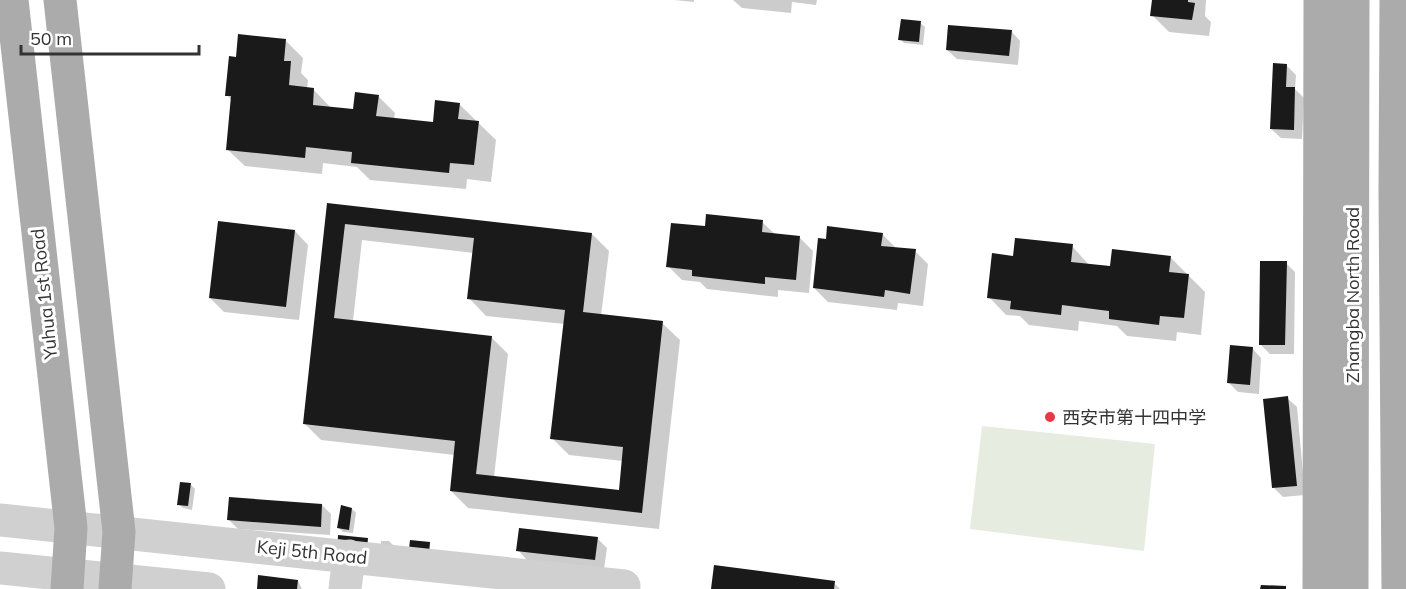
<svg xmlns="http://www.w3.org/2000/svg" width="1406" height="589" font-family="Mulish,'Noto Sans SC',sans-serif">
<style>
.green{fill:#e6ecdf}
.shadow{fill:#0003;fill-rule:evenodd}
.building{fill:#1a1a1a;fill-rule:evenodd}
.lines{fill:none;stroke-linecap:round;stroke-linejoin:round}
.minor{stroke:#d0d0d0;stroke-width:33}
.major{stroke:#ababab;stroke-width:33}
.poi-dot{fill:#e63946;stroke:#fff;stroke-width:2}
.labels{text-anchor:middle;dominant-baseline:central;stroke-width:6;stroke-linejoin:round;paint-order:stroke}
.street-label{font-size:18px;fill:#333;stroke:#fff}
.poi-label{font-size:18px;fill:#333;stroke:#fff;text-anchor:start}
</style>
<rect width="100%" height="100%" fill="#fff"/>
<path class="green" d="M982,426L1155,444L1144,551L970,529Z"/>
<path class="shadow" d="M674,0H694V2Z
M733,0H817L816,5L792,2L791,13L742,8Z
M1154,0H1206L1205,16L1211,22L1209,36L1169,32L1152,15Z
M920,23L925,27L923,45L904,43L900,39Z
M1011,31L1020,41L1018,65L957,59L947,50Z
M286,41L303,58L301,73L308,80L307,89L314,90L331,108L354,110L378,96L395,113L394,119L434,124L459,104L496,140L491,182L467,179L466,189L370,180L357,167L323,163L322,174L245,166L227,149L232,101L227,95L237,58Z
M1286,65L1296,75L1295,89L1304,98L1302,139L1281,138L1271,129Z
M328,205L592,234L609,251L601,316L662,323L680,340L659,529L468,508L451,491L455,455L321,440L304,423ZM362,240L474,253L469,298L486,316L565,324L552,438L569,455L623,461L620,492L494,477L508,354L491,337L353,321Z
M762,222L776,235L800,238L813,251L809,293L778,290V297L707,289L700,282L682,280L668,266L706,228Z
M295,231L308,245L299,320L224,312L210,298Z
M882,234L896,248L915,251L928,264L923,306L898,303L897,310L828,302L814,288Z
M1072,246L1089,265L1111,268L1170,257L1205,292L1201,335L1177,332L1176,341L1127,336L1117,326L1079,321L1078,331L1029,325L1020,316L1006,315L989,297L1014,258Z
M1286,263L1295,272L1294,354H1270L1260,344Z
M1252,348L1261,358L1259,394L1238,392L1229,383Z
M1287,398L1297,407L1305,495L1283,497L1274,488Z
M191,485L195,489L192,510L183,508L179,504Z
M322,505L331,514L330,535L238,529L229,520Z
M352,509L356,513L353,533L343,532L338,527Z
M597,538L607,548L604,569L527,560L518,550Z
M381,541H389L394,546L380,560Z
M298,581L302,589H258Z
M834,583L840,589H712Z"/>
<path class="building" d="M1152,0H1188V2L1195,3L1192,20L1150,16Z
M901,19L921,21L919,42L898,40Z
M948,25L1012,30L1009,56L946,50Z
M238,34L286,39L284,61H291L289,85L314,88L313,105L353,109L355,92L379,95L376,116L433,122L435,100L460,103L458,119L479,121L474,165L450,163L449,173L351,163L352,152L306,147L305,158L226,150L231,96H225L229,56L236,57Z
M1273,63L1287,64L1286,87H1295L1294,130L1270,129Z
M327,203L592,233L583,312L663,321L642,513L450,491L455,441L303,424ZM345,224L474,238L467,299L565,310L550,439L623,447L619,490L476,474L492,336L334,318Z
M706,214L763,220L762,232L800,236L796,280L765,277V284L692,276V270L666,267L671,223L705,226Z
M218,221L295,230L286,307L209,298Z
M827,226L883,233L881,246L916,249L910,294L885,290L884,297L813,288L818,238L826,239Z
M1015,238L1073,244L1071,262L1110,266L1112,249L1171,256L1169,272L1189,274L1184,318L1160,316L1159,325L1109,319V311L1062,305L1061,315L1010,309L1011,301L987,298L992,253L1013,256Z
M1260,261H1287L1285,345H1259Z
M1230,345L1253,347L1250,385L1227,383Z
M1288,396L1297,486L1272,488L1263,399Z
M180,482L191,483L188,506L177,505Z
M229,497L322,504L321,527L227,520Z
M341,505L352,508L349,530L337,528Z
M519,528L598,537L595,560L516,551Z
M338,535L368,538L366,559L337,556Z
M410,540L430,542L428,568L407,566Z
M714,565L835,581L834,589H711Z
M258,575L298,580L297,589H257Z
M1261,585L1286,586V589H1260Z"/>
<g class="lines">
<path class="minor" d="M0,520L624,586L623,589
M0,568L209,589
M345,589L349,556"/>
<path class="major" d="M12,0L71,528L67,589
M60,0L119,532L115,589
M1396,0L1395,192L1398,589
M1319,589L1320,0
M1352,589L1353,0"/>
</g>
<circle class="poi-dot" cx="1050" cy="417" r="6"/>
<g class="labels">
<g class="street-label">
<text transform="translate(44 294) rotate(-96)">Yuhua 1st Road</text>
<text transform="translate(1352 295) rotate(-90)">Zhangba North Road</text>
<text transform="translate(312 552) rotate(6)">Keji 5th Road</text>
</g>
<g class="poi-label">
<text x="1062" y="417">西安市第十四中学</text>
</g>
</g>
<path d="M21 45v9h178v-9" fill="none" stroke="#333333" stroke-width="3"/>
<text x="30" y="45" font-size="18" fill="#333333" stroke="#ffffff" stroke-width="4.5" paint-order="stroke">50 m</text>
</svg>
